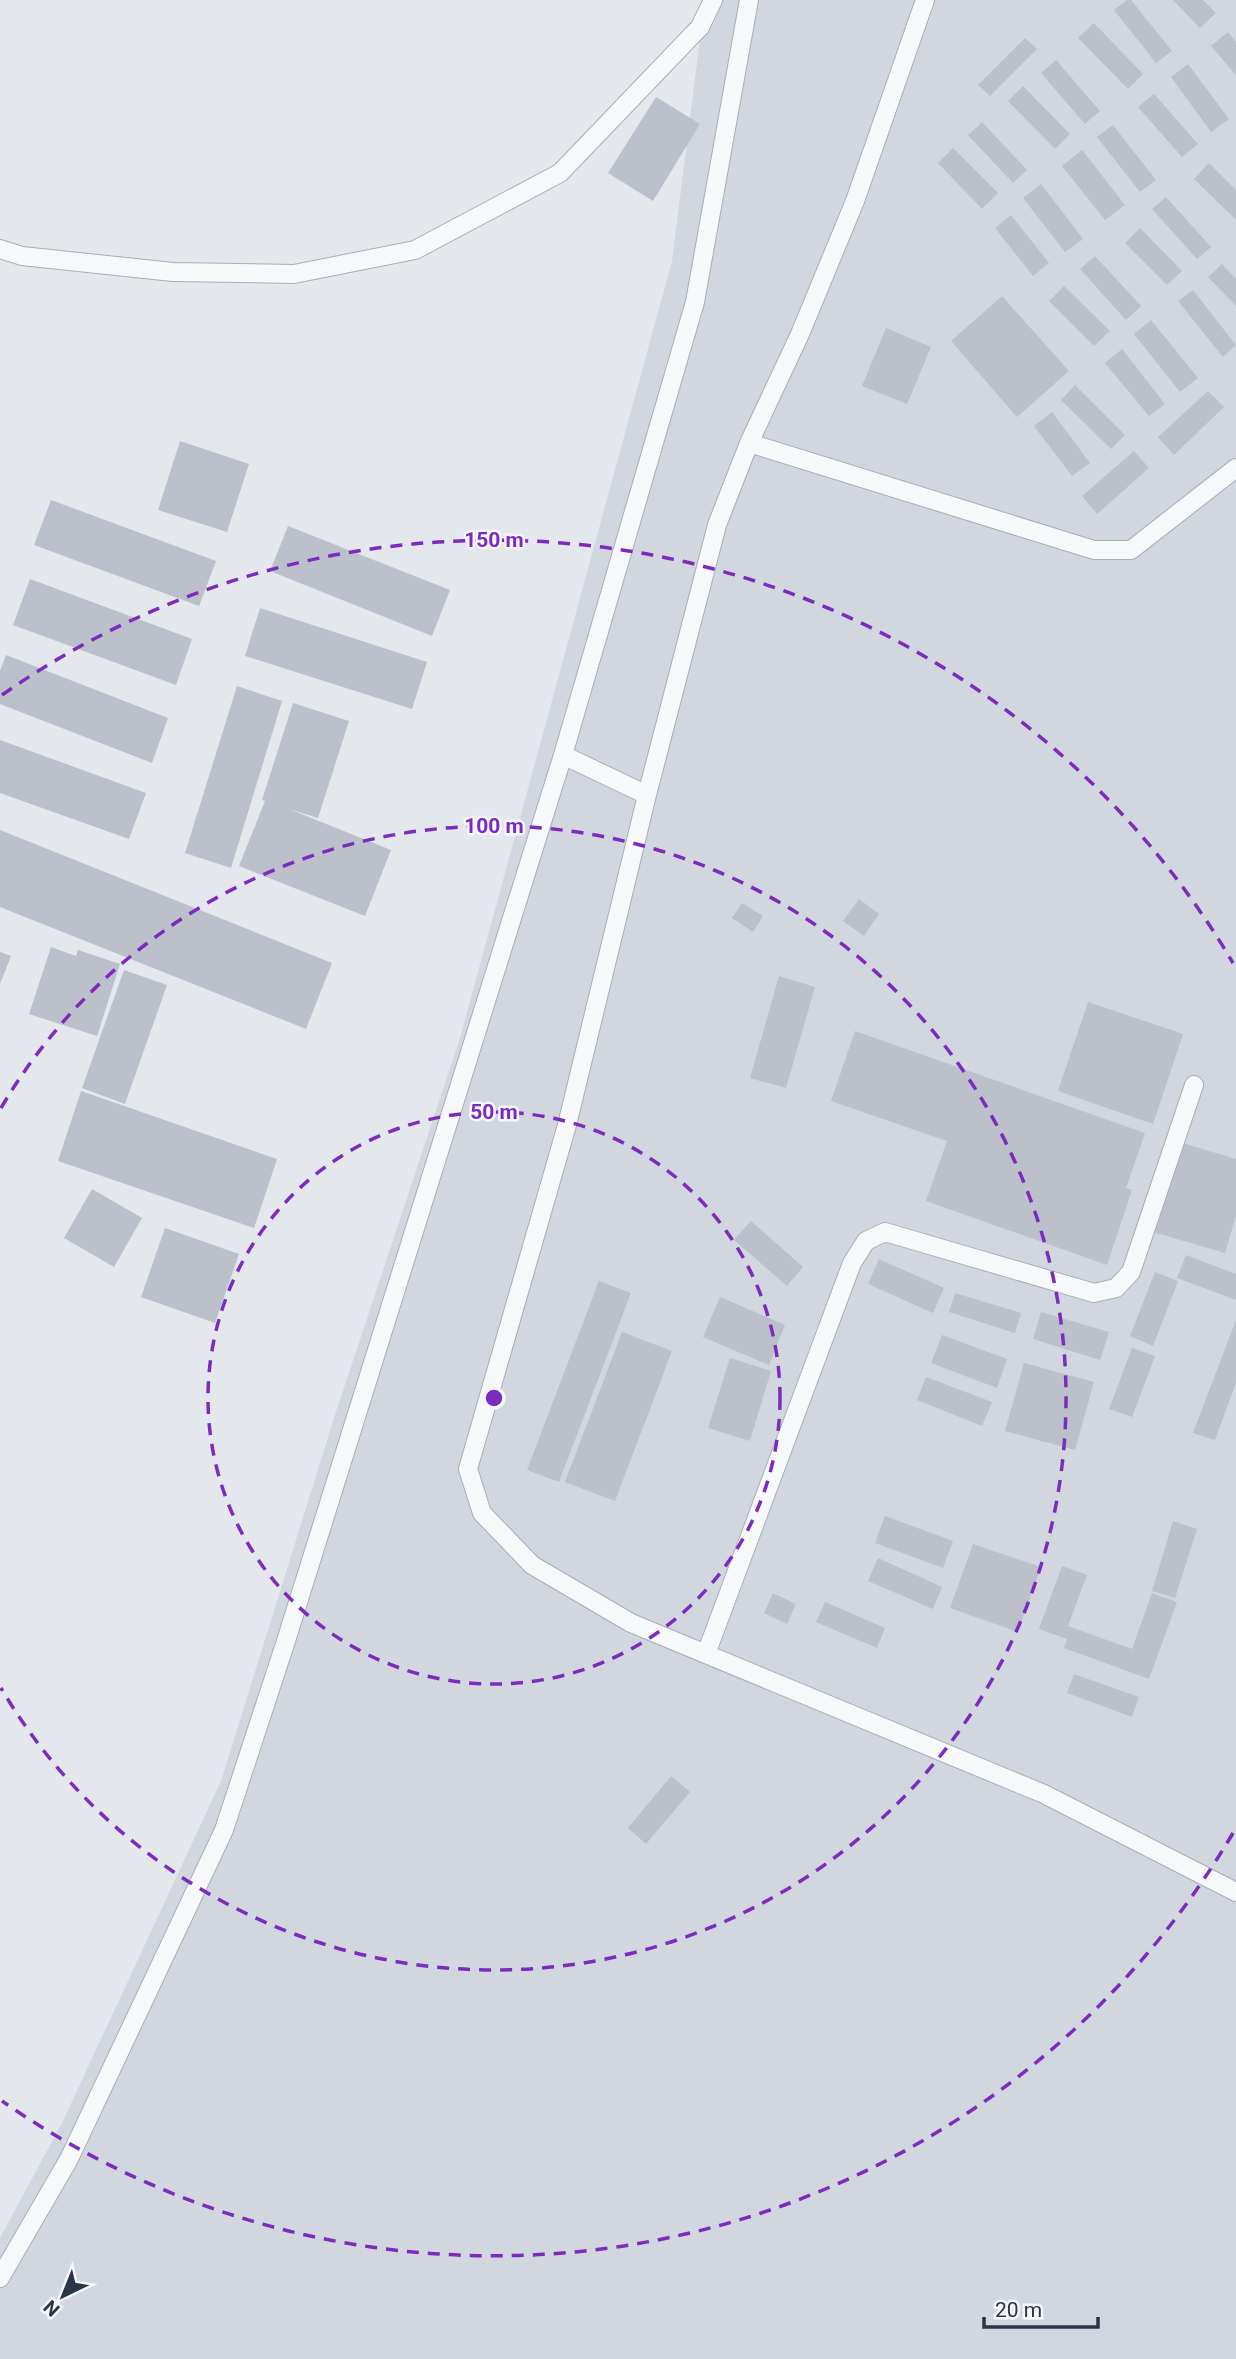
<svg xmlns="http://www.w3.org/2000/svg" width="1236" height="2359" font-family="Roboto,sans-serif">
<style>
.built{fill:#d2d6de}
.building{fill:#bbc0ca}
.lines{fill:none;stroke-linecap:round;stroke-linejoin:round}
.lane-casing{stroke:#a9aeb7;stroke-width:20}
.lane{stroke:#f7f8fa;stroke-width:18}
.ring{fill:none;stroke:#7b2cbf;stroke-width:3.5;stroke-dasharray:12 9}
.centre{fill:#7b2cbf;stroke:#f4f6f9;stroke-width:3.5}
.ring-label{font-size:21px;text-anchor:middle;font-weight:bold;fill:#7b2cbf;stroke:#f4f6f9;stroke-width:5;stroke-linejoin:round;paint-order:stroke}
</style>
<rect width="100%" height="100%" fill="#e4e7ec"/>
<path class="built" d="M705,0H1236V2359H0V2238L62,2123L221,1781L335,1415L460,1038L672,261Z"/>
<path class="building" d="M1127,0H1131L1172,51L1156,63L1114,10Z
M1173,0H1203L1216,13L1200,28Z
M1094,23L1143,74L1128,89L1078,38Z
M1228,32L1236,42V75L1211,46Z
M1025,38L1037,49L990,96L978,85Z
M1056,60L1100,111L1085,124L1041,73Z
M1188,64L1229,119L1211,132L1171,77Z
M1023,86L1070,134L1055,149L1008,101Z
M1154,94L1198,144L1182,157L1138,107Z
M656,97L700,124L653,201L608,173Z
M982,122L1027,170L1013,183L968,135Z
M1113,125L1156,180L1140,192L1097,137Z
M953,148L998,193L982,209L938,163Z
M1082,150L1125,205L1105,220L1062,166Z
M1209,163L1236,190V220L1194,179Z
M1041,184L1083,239L1065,252L1023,198Z
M1166,197L1211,247L1197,259L1152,209Z
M1011,215L1049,263L1033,276L995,228Z
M1140,228L1182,271L1167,285L1125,243Z
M1095,256L1141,306L1126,320L1080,269Z
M1222,264L1236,279V306L1208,277Z
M1064,286L1110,331L1094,346L1049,301Z
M1193,290L1236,345L1223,357L1178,301Z
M1002,296L1069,371L1017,417L951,341Z
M1151,320L1198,378L1180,392L1134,334Z
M886,328L931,347L907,404L862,386Z
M1122,349L1165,404L1149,416L1105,363Z
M1075,385L1125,435L1111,449L1061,400Z
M1208,391L1224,407L1174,455L1158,437Z
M1052,412L1090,463L1072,476L1034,426Z
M180,441L249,464L227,532L158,510Z
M1134,451L1149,468L1097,514L1082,496Z
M51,500L216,561L199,606L34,545Z
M288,526L450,590L432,636L270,571Z
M30,579L192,639L176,685L13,625Z
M260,608L427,662L412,709L245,656Z
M6,655L168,718L152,763L0,704V671Z
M237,686L282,701L231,868L185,853Z
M293,703L349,721L318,818L289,809L391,850L365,916L239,866L265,801L262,800Z
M0,740L146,793L129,839L0,793Z
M0,830L332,963L306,1029L0,907Z
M859,899L879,914L864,936L843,921Z
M742,903L763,916L753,932L732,918Z
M51,947L76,956L78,950L120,964L97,1036L29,1014Z
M0,952L11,956L0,984Z
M124,970L167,985L125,1104L82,1088Z
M779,976L815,987L786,1088L750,1078Z
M1088,1002L1183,1034L1153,1124L1058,1091Z
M855,1031L1145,1133L1126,1188L1132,1190L1107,1265L926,1201L947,1141L831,1101Z
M81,1091L277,1159L254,1228L58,1161Z
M1179,1142L1236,1159V1216L1225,1253L1153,1232Z
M92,1189L142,1218L114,1267L64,1238Z
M751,1221L803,1267L787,1286L734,1240Z
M165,1228L239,1254L215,1323L141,1297Z
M1186,1255L1236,1274V1300L1177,1278Z
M879,1259L944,1288L933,1313L868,1284Z
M1155,1272L1178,1281L1153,1346L1130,1336Z
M599,1281L631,1293L559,1482L527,1470Z
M955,1293L1021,1313L1015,1333L949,1312Z
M720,1297L785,1325L769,1365L703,1337Z
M1041,1312L1109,1332L1100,1360L1033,1339Z
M1236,1320V1383L1215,1440L1193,1433Z
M622,1332L672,1351L615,1501L565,1482Z
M942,1335L1007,1359L997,1388L931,1363Z
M1132,1348L1155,1356L1132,1417L1109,1409Z
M730,1358L771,1371L750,1441L708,1428Z
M1024,1363L1094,1382L1075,1450L1005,1431Z
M926,1377L992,1402L982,1426L917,1400Z
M885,1516L953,1541L943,1568L875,1543Z
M1173,1521L1197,1529L1175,1598L1152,1591Z
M973,1544L1041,1567L1018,1632L950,1608Z
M878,1558L942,1587L933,1609L868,1581Z
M1062,1566L1087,1575L1068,1626L1132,1649L1152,1593L1177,1602L1149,1679L1064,1648L1067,1639L1039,1629Z
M773,1593L796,1604L787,1624L764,1613Z
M825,1602L885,1628L877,1648L816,1622Z
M1074,1674L1139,1697L1132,1717L1067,1693Z
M671,1776L690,1792L646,1844L628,1828Z"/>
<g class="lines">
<g class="lane-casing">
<path id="lane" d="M749,0L695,302L563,755L647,795L567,1125L468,1469L482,1513L532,1565L631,1623L1044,1794L1236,1892
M0,249L22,256L173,272L294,274L415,250L560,173L700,27L713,0
M749,443L1094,550H1131L1236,468
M647,795L717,525L749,443L800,334L855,201L925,0
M706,1654L852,1263L866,1241L885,1232L1094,1293L1116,1288L1131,1272L1194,1085
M0,2278L69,2159L224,1830L285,1644L563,755"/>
</g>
<use href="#lane" class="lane"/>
</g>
<g class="ring">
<circle cx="494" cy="1398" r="286"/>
<path d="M1 1108A572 572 0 1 1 1 1688"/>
<path d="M1233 1833A858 858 0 0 1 2 2101M2 695A858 858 0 0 1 1233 963"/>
</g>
<circle cx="494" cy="1398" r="10" class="centre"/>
<g class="ring-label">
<text x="494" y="547">150 m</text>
<text x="494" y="833">100 m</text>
<text x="494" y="1119">50 m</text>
</g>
<g transform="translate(63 2296) rotate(223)" stroke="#f4f6f9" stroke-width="5" paint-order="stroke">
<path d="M0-5L12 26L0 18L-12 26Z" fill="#2b3445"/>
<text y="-10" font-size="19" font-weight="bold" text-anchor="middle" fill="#2b3445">N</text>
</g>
<path d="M984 2317v10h114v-10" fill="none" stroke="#2b3445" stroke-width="3.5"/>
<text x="995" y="2317" font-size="21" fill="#2b3445" stroke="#f4f6f9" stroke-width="5" paint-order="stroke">20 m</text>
</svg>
